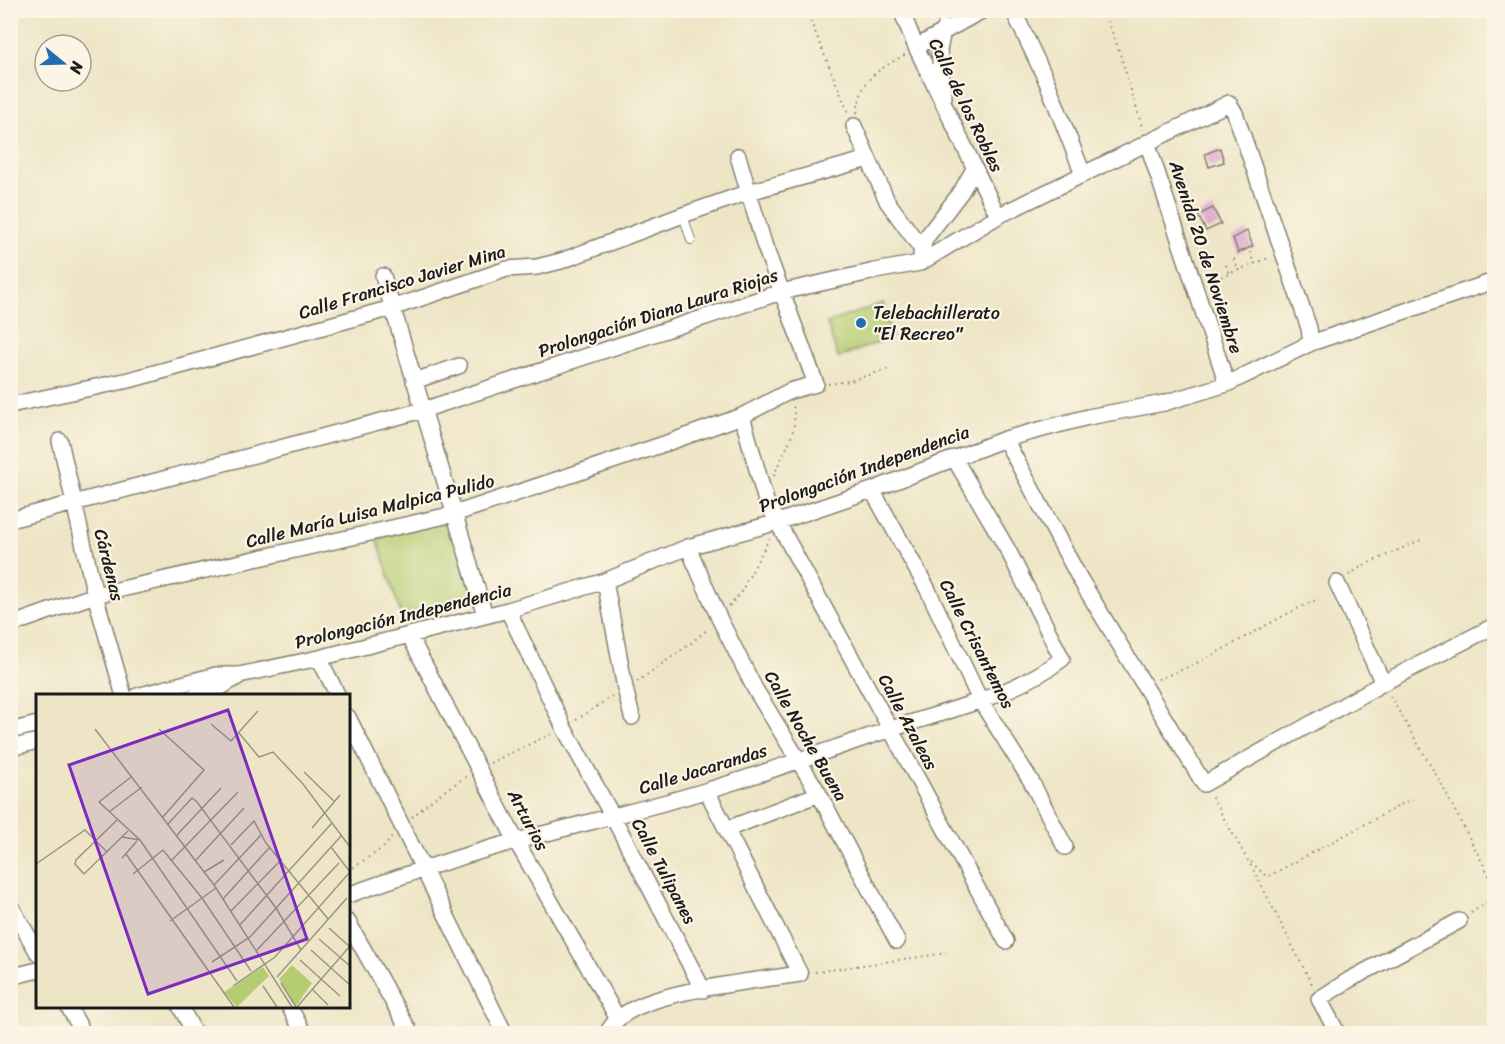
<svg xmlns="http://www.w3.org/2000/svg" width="1505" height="1044" font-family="Sriracha,sans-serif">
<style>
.green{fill:#b5cd72;stroke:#687447;stroke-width:1.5}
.building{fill:#dea7cc}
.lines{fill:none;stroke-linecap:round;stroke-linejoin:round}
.lane-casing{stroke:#858071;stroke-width:10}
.street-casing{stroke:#858071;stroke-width:18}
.path{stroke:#858071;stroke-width:2;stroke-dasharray:1.5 4.5;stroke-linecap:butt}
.lane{stroke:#fff;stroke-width:8}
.street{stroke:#fff;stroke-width:15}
.poi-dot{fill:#1f6fb2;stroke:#fcf5e5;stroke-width:2}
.labels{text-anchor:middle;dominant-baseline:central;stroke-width:4.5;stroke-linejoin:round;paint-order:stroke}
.street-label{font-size:18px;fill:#1c1c1c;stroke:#fcf5e5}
.poi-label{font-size:18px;fill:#1c1c1c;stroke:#fcf5e5;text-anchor:start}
.inset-road{fill:none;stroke:#9a9582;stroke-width:1.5}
.view{fill:#7b2cbf;fill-opacity:0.15;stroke:#7b2cbf;stroke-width:3}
.inset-edge{fill:none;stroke:#1c1c1c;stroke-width:3}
</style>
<rect width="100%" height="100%" fill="#fcf5e5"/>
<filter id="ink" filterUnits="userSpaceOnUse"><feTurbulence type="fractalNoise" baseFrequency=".0167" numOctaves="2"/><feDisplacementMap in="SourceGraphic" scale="12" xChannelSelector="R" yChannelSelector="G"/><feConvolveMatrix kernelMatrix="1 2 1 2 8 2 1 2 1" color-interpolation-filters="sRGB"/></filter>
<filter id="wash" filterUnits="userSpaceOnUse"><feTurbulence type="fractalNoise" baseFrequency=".008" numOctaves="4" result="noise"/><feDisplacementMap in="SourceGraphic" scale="24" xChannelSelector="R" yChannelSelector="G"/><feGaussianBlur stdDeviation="1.35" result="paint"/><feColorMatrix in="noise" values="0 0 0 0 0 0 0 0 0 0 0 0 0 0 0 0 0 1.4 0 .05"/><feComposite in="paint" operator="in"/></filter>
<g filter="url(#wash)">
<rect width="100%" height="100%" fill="#eee5c6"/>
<path class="green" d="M883,303L892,337L838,358L827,323Z
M453,518L473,596L401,615L377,538Z"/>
<g id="blocks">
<path class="building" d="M1220,148L1224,162L1209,167L1205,154Z
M1213,208L1221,224L1206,231L1198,215Z
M1247,231L1253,246L1238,253L1233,238Z"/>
</g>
</g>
<g filter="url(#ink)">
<use href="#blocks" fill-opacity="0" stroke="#858071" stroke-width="1.5"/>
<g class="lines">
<g class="lane-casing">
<path id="lane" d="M942,10L943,31
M683,215L691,240"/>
</g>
<g class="street-casing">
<path id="street" d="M901,10L916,47L998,216
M1013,10L1047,82L1083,174
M943,31L939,50L944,97
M916,47L983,10
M854,126L887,201L921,248
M1147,142L1227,384
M921,254L925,239L961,192L974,169
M383,276L485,615
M414,381L459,366
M10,405L129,380L392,308L507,269L537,267L561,261L683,215L749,192L868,159
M742,416L766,501L1006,941
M1005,439L1080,579L1204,784L1383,683L1494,626
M60,441L95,595L124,696
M872,490L927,588L980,700L1031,781L1065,847
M10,520L423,410L781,292L875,271L920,263L998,216L1229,103L1235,113L1309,328L1311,343
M688,547L719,618L755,689L819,794L897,941
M605,581L625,688L632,717
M1337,583L1383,683
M508,610L564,728L613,817L703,990
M10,625L95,595L454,514L667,443L742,416L790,391L816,384L764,244L738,156
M409,635L516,841L618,1019
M319,658L338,696
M137,696L216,675H239L319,658L508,610L605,581L688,547L778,522L872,490L1005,439L1088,417L1164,403L1227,384L1311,343L1494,281
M195,696L221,687L239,676
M348,717L505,1034
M10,731L38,724
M10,748L38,741
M727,829L819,794
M348,895C404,875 459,856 517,841C579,824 643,810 705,791C765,773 823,752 882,732C940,712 1013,697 1062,659L1009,552L954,458
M10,905L38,953
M348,922L411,1034
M10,977L38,970
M68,1006L84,1034
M180,1006L195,1034
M289,1006L304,1034
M606,1034C610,1029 613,1023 618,1019C650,990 756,981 800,974L707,791
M1338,1034L1319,999L1349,980L1459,921"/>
</g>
<path class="path" d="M806,10L848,112
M1103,10L1120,53L1143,130
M857,113C862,76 876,72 906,54
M1250,252L1254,264
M1234,259L1238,270
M1226,265L1229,274
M1221,277L1271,257
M828,384L850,381L888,369
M774,476C783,449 799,436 793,405
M1349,575L1362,566L1421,540
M729,606L740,594L769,539
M1158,679C1213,660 1262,624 1316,600
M637,682L691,643L709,628
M1390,696L1439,780L1494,885
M576,720L614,695
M490,763L553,733
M1212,797L1256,875L1314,988
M412,817L438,795L467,776
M1251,862L1267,877L1412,799
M348,871L384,847L393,836
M1471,913L1493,898L1494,895
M815,972L946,953"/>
<use href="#lane" class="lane"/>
<use href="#street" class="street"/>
</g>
</g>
<circle class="poi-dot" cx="861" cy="323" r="6"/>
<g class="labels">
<g class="street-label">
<text transform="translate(966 105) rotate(64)">Calle de los Robles</text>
<text transform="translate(1206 257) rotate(72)">Avenida 20 de Noviembre</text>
<text transform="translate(402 282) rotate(-17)">Calle Francisco Javier Mina</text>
<text transform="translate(658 313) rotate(-18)">Prolongación Diana Laura Riojas</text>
<text transform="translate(864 469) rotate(-20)">Prolongación Independencia</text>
<text transform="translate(370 511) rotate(-14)">Calle María Luisa Malpica Pulido</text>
<text transform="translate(109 565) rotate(76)">Cárdenas</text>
<text transform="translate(403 616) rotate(-14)">Prolongación Independencia</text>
<text transform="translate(977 644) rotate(63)">Calle Crisantemos</text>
<text transform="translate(908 722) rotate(62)">Calle Azaleas</text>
<text transform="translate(806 736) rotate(60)">Calle Noche Buena</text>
<text transform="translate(703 769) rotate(-17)">Calle Jacarandas</text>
<text transform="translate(528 820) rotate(62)">Arturios</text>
<text transform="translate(664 871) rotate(62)">Calle Tulipanes</text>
</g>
<g class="poi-label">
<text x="873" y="313">Telebachillerato<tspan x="873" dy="21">"El Recreo"</tspan></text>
</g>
</g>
<g transform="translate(36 694)">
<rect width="314" height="314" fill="#eee5c6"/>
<path d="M256,271L276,289L260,312L243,285ZM227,273L233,282L201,313L188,298Z" fill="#b5cd72"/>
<path class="inset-road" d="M175,30L195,47L222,17M59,35L178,191L256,313M123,35L168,76L126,124M203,39L223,63L237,58L267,90L314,153M268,78L299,108M95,83L63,108L104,146L201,287M73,118L106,93M81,126L40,166L39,170L48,180L92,137M131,131L156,104L161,108L240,214L265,256M276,134L304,101M140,142L185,94M86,143L104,146M195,151L218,127L230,149L292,225M295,153L314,178M90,160L198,313M86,164L101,147M136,166L202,98M159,167L208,114M0,170L49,136L71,158M168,178L188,166M97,180L127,156L166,204L215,277M178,191L225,141M187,205L234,153M195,217L246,165M134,227L180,194M203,232L296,129M293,234L314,253M283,245L314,272M275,256L314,291M220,257L303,169M264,266L304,302M176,268L214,243L305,142M241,283L311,204M245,289L260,313M197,292L239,263L314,178M227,292L241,313M276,295L292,311M261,313L314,252"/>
<path class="view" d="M192,16L271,245L112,300L33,71Z"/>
<rect width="314" height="314" class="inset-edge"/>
</g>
<rect width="1505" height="1044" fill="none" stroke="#fcf5e5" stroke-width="36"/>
<g transform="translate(63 63) rotate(109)"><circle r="28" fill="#fcf5e5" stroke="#a29e95" stroke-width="1.5"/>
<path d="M0-4.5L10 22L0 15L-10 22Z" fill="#1f6fb2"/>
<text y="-9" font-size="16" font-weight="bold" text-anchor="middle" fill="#1c1c1c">N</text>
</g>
</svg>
